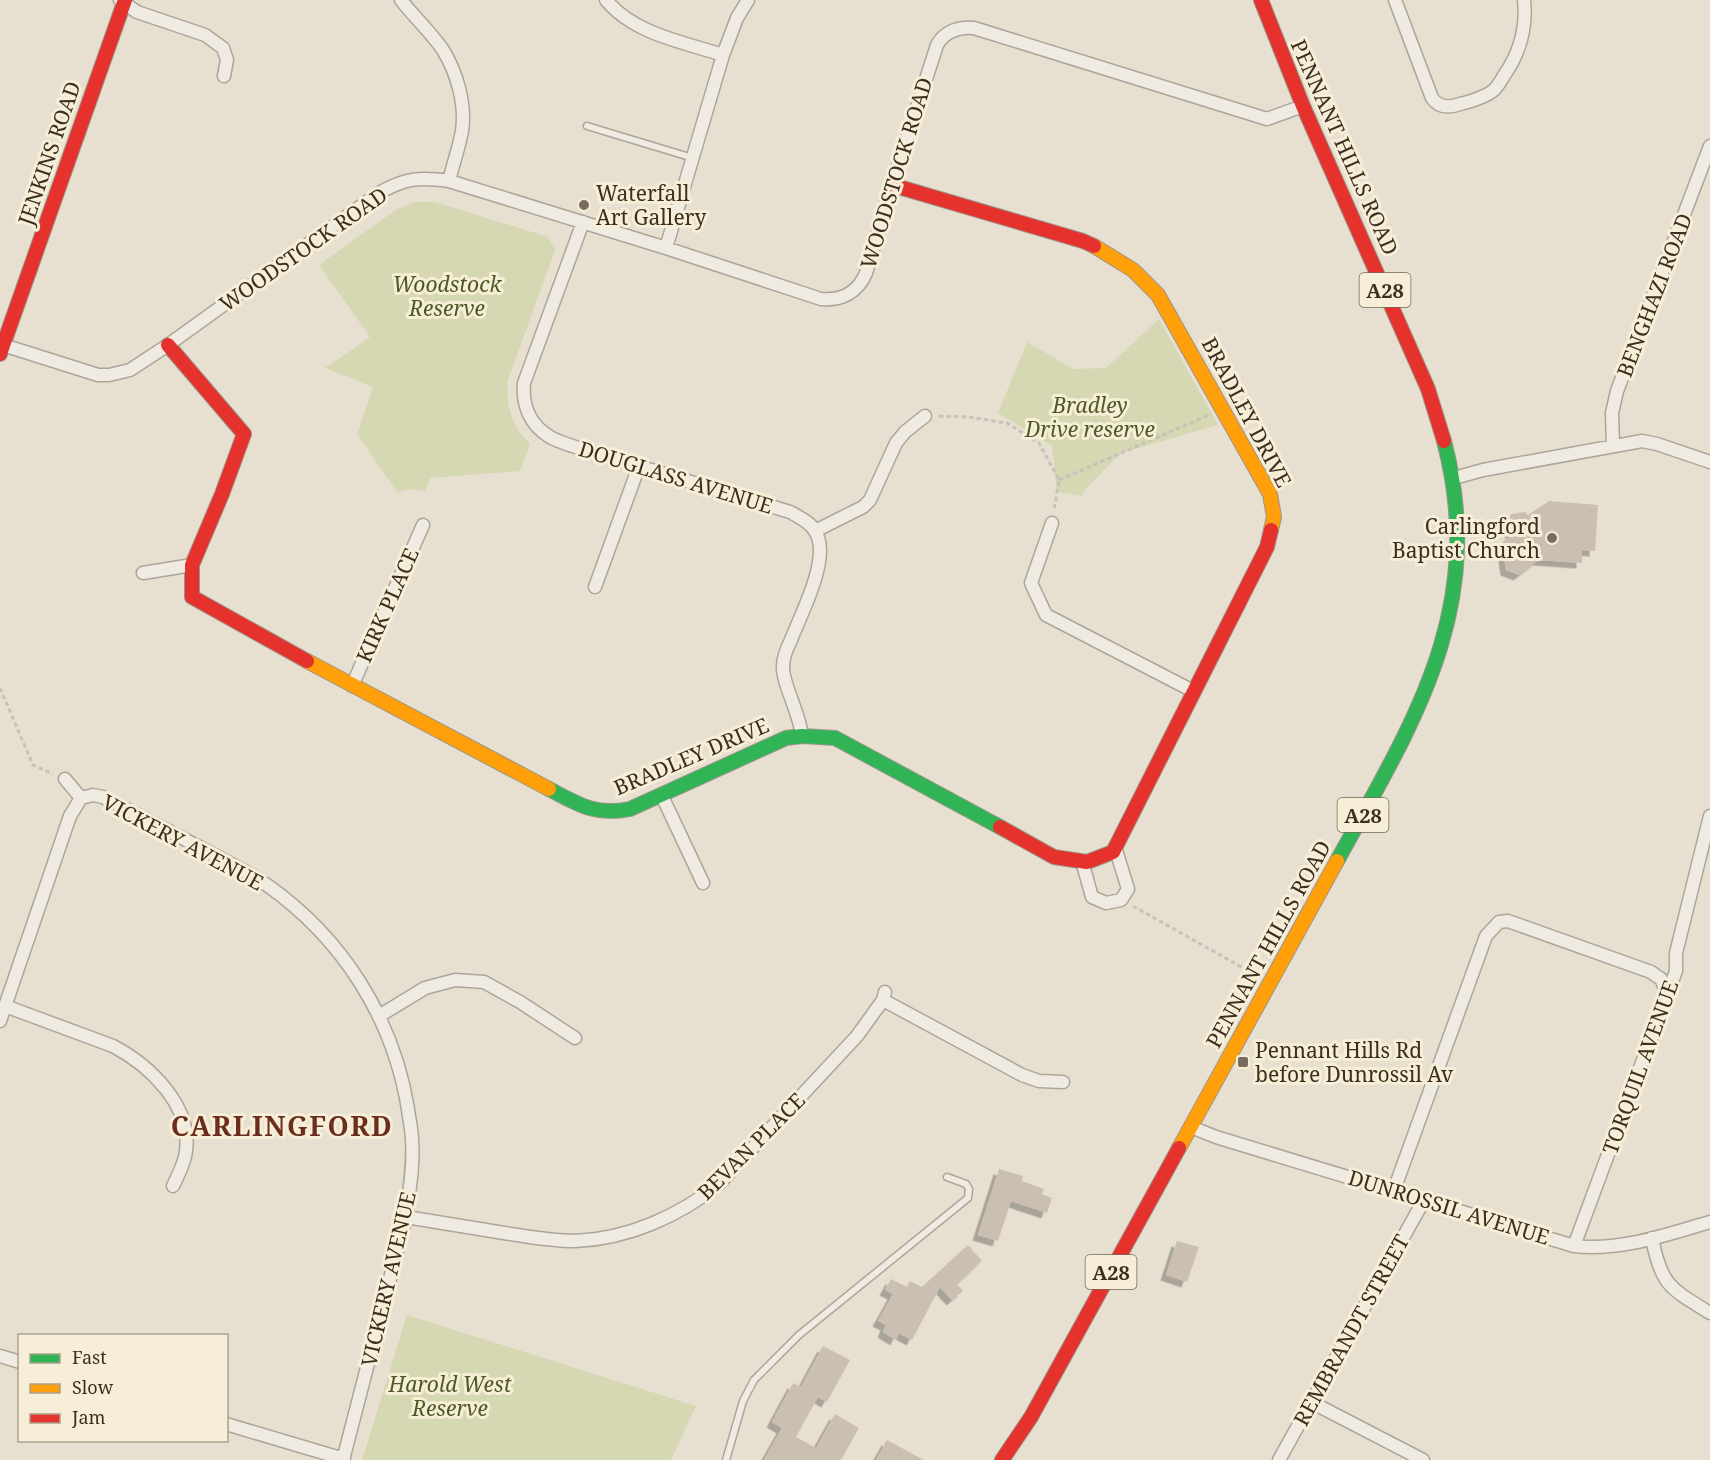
<svg xmlns="http://www.w3.org/2000/svg" width="1710" height="1460" font-family="'Noto Serif',serif">
<style>
.green{fill:#d6d7b3}
.building{fill:#cbbfb2;filter:url(#shadow)}
.lines{fill:none;stroke-linecap:round;stroke-linejoin:round}
.lane-casing{stroke:#ada599;stroke-width:9}
.street-casing{stroke:#ada599;stroke-width:15}
.fast-casing{stroke:#9c958a;stroke-width:16}
.slow-casing{stroke:#9c958a;stroke-width:16}
.jam-casing{stroke:#9c958a;stroke-width:16}
.path{stroke:#c8c2b9;stroke-width:3;stroke-dasharray:4.5 3;stroke-linecap:butt}
.lane{stroke:#efebe3;stroke-width:6}
.street{stroke:#efebe3;stroke-width:12}
.fast{stroke:#30b455;stroke-width:14}
.slow{stroke:#ff9f0a;stroke-width:14}
.jam{stroke:#e5322d;stroke-width:14}
.poi-dot{fill:#786c5e;stroke:#f7eed8;stroke-width:2}
.labels{text-anchor:middle;dominant-baseline:central;stroke-width:6;stroke-linejoin:round;paint-order:stroke}
.shield{fill:#f7eed8;stroke:#756857;stroke-width:1.5}
.shield-label{font-size:20px;font-weight:bold;fill:#3d2e20}
.street-label{font-size:21px;fill:#3d2e20;stroke:#f7eed8}
.poi-label{font-size:21px;fill:#3d2e20;stroke:#f7eed8;text-anchor:start}
.park-label{font-size:21px;font-style:italic;fill:#4d5a26;stroke:#f7eed8}
.district-label{font-size:27px;font-weight:bold;letter-spacing:1.5px;fill:#6b2e1e;stroke:#f7eed8}
</style>
<defs>
<filter id="shadow"><feDropShadow dx="-5.5" dy="5.5" stdDeviation="0" flood-color="#0004"/></filter>
</defs>
<rect width="100%" height="100%" fill="#e7e0d1"/>
<path class="green" d="M415,202H435L548,237L555,250L508,380C505,406 512,426 530,444L520,471L430,478L425,491L410,489L397,492L357,434L373,387L325,368L370,337L319,265L397,209Z
M1159,319L1218,425L1121,453L1083,492L1082,496L1057,492L1052,446L998,413L1027,342L1073,369L1106,368Z
M407,1315L696,1406L671,1460H362Z"/>
<path class="building" d="M1549,501L1598,505L1595,551L1582,550V563L1538,560L1519,575L1506,570L1504,556L1511,550L1504,541L1512,534L1506,528L1511,514L1525,512L1528,515Z
M999,1169L1023,1176L1022,1181L1044,1189L1042,1194L1052,1198L1047,1213L1011,1201L998,1241L978,1235Z
M1177,1241L1199,1247L1187,1282L1166,1275Z
M968,1245L982,1261L957,1284L963,1291L952,1300L940,1287L912,1340L899,1333L896,1340L883,1332L886,1325L878,1321L893,1294L885,1290L891,1279L907,1287L910,1281L922,1287Z
M823,1346L850,1360L827,1402L818,1397L796,1437L816,1448L835,1414L859,1428L841,1460H764L782,1428L772,1422L793,1383L801,1387Z
M887,1440L924,1460H876Z"/>
<g class="lines">
<g class="lane-casing">
<path id="lane" d="M587,126L693,158
M726,1460L743,1401L754,1380L799,1335L968,1198L969,1189L966,1184L947,1177"/>
</g>
<g class="street-casing">
<path id="street" d="M120,0L137,12L205,35L223,48L227,60L224,76
M401,0C414,17 431,32 443,50C457,73 466,104 462,131C459,148 453,164 449,181
M606,0C634,34 683,42 723,55
M1395,0L1432,98C1439,108 1449,108 1460,104C1470,102 1487,96 1494,90C1498,86 1502,79 1505,74C1520,52 1527,28 1524,0
M583,222L524,383C522,405 530,425 550,437C568,447 596,452 615,459C673,477 732,494 790,512C799,517 810,522 815,531C832,557 801,613 791,640C787,648 783,657 783,666C782,683 800,714 802,736
M666,248L723,55L737,18L748,0
M3,345L98,375H109L130,370L168,345L379,193C405,178 419,177 449,181L666,248L821,299C842,301 858,292 866,273L892,185L937,45C945,31 958,27 974,28L1267,119L1303,106
M1613,446L1612,413L1617,391L1710,146
M1454,478L1483,470L1642,441L1657,444L1710,462
M1052,523L1031,583L1046,615L1193,691
M815,531L863,507L870,500L896,443L905,432L925,416
M143,573L192,565
M595,587L639,466
M352,686L423,525
M662,796L703,883
M81,798L93,795L103,797C136,814 170,832 203,849C225,861 247,871 267,885C342,938 393,1017 408,1109C409,1119 412,1130 412,1140C414,1166 409,1192 406,1217L343,1460
M1082,861L1092,897L1106,903L1121,900L1128,889L1115,847
M883,1000L1022,1075L1039,1081L1063,1082
M5,1006L113,1046C149,1065 192,1105 186,1151C185,1163 178,1175 173,1186
M379,1016L425,988L455,980L484,982L520,1002L575,1038
M0,1021L70,816L81,798L65,779
M1191,1127L1216,1137L1574,1246C1621,1251 1665,1235 1710,1222
M1394,1190L1486,936L1499,922L1508,921L1651,972L1661,979L1667,993
M406,1217C437,1222 467,1227 498,1232C524,1236 549,1241 575,1241C628,1239 679,1216 719,1184L857,1036L883,1000L885,992
M1652,1238C1661,1286 1671,1289 1710,1313
M1574,1246L1676,971V953L1710,816
M0,1356L20,1362
M1311,1402L1423,1460
M226,1424L344,1459
M1279,1460L1424,1200"/>
</g>
<g class="fast-casing">
<path id="fast" d="M549,789C579,805 596,816 630,809L786,738L802,736L835,738L1000,827
M1337,861C1414,721 1488,608 1444,441"/>
</g>
<g class="slow-casing">
<path id="slow" d="M1094,246L1133,270L1158,295L1270,494L1274,517L1271,530
M307,661L549,789
M1179,1148L1337,861"/>
</g>
<g class="jam-casing">
<path id="jam" d="M1261,0L1303,106L1428,389L1444,441
M892,185L1083,241L1094,246
M168,345L244,434L222,494L192,565V597L307,661
M0,354L125,0
M1000,827L1054,857L1087,862L1113,852L1267,547L1271,530
M1002,1460L1031,1417L1179,1148"/>
</g>
<path class="path" d="M939,416L969,417L1007,423L1039,443L1059,480L1054,510
M1059,480L1209,415
M0,688L33,765L53,774
M1133,906L1252,973"/>
<use href="#lane" class="lane"/>
<use href="#street" class="street"/>
<use href="#fast" class="fast"/>
<use href="#slow" class="slow"/>
<use href="#jam" class="jam"/>
</g>
<g class="poi-dot">
<circle cx="584" cy="205" r="6"/>
<circle cx="1552" cy="538" r="6"/>
<rect x="1237" y="1056" width="12" height="12" rx="3"/>
</g>
<g class="labels">
<g class="shield">
<rect x="1359.5" y="273" width="51" height="34" rx="4.5"/>
<rect x="1337.5" y="798" width="51" height="34" rx="4.5"/>
<rect x="1085.5" y="1255" width="51" height="34" rx="4.5"/>
</g>
<g class="shield-label">
<text x="1385" y="290">A28</text>
<text x="1363" y="815">A28</text>
<text x="1111" y="1272">A28</text>
</g>
<g class="street-label">
<text transform="translate(1345 147) rotate(66)">PENNANT HILLS ROAD</text>
<text transform="translate(49 153) rotate(-71)">JENKINS ROAD</text>
<text transform="translate(896 173) rotate(-73)">WOODSTOCK ROAD</text>
<text transform="translate(303 249) rotate(-35)">WOODSTOCK ROAD</text>
<text transform="translate(1654 295) rotate(-69)">BENGHAZI ROAD</text>
<text transform="translate(1247 412) rotate(62)">BRADLEY DRIVE</text>
<text transform="translate(676 477) rotate(17)">DOUGLASS AVENUE</text>
<text transform="translate(387 605) rotate(-66)">KIRK PLACE</text>
<text transform="translate(691 756) rotate(-23)">BRADLEY DRIVE</text>
<text transform="translate(183 842) rotate(28)">VICKERY AVENUE</text>
<text transform="translate(1268 944) rotate(-61)">PENNANT HILLS ROAD</text>
<text transform="translate(1640 1067) rotate(-70)">TORQUIL AVENUE</text>
<text transform="translate(751 1146) rotate(-45)">BEVAN PLACE</text>
<text transform="translate(1449 1207) rotate(17)">DUNROSSIL AVENUE</text>
<text transform="translate(388 1279) rotate(-77)">VICKERY AVENUE</text>
<text transform="translate(1351 1330) rotate(-61)">REMBRANDT STREET</text>
</g>
<g class="poi-label">
<text x="596" y="193">Waterfall<tspan x="596" dy="24">Art Gallery</tspan></text>
<text x="1540" y="526" text-anchor="end">Carlingford<tspan x="1540" dy="24">Baptist Church</tspan></text>
<text x="1255" y="1050">Pennant Hills Rd<tspan x="1255" dy="24">before Dunrossil Av</tspan></text>
</g>
<g class="park-label">
<text x="447" y="284">Woodstock<tspan x="447" dy="24">Reserve</tspan></text>
<text x="1090" y="405">Bradley<tspan x="1090" dy="24">Drive reserve</tspan></text>
<text x="450" y="1384">Harold West<tspan x="450" dy="24">Reserve</tspan></text>
</g>
<g class="district-label">
<text x="282" y="1125">CARLINGFORD</text>
</g>
</g>
<rect x="18" y="1334" width="210" height="108" fill="#f7eed8" stroke="#ada18e" stroke-width="1.5"/>
<rect x="30" y="1354" width="30" height="9" fill="#30b455" stroke="#ada18e" stroke-width="1.5"/>
<text x="72" y="1364" font-size="18" fill="#3d2e20">Fast</text>
<rect x="30" y="1384" width="30" height="9" fill="#ff9f0a" stroke="#ada18e" stroke-width="1.5"/>
<text x="72" y="1394" font-size="18" fill="#3d2e20">Slow</text>
<rect x="30" y="1414" width="30" height="9" fill="#e5322d" stroke="#ada18e" stroke-width="1.5"/>
<text x="72" y="1424" font-size="18" fill="#3d2e20">Jam</text>
</svg>
